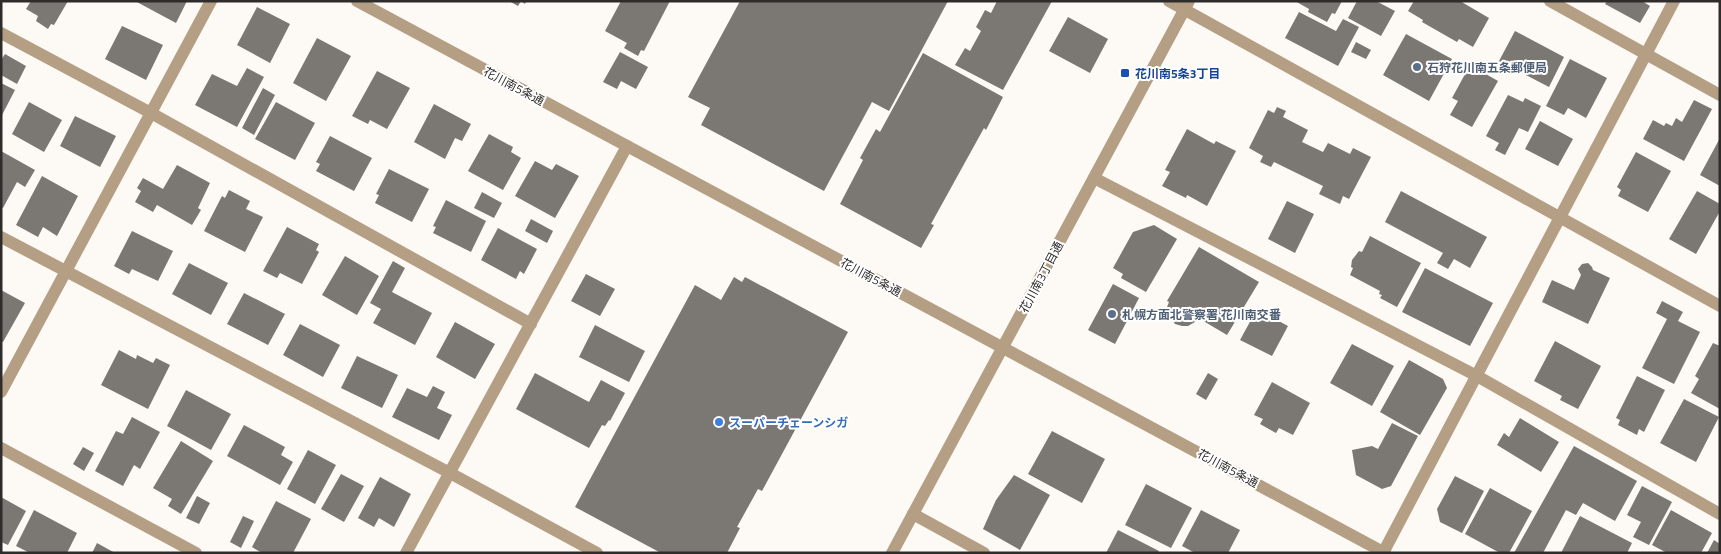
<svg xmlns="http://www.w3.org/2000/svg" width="1721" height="554" font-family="'Titillium Web','Noto Sans JP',sans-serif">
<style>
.building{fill:#7b7874}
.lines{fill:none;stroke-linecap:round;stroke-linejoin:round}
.minor{stroke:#b59f84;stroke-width:12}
.tertiary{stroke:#b59f84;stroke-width:12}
.service-dot{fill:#5c6f8a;stroke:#fff;stroke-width:2}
.transit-dot{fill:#1a4fb4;stroke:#fff;stroke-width:2}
.shop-dot{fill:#3f7fe0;stroke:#fff;stroke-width:2}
.labels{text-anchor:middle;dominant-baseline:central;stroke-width:4;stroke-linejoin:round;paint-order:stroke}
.service-label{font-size:12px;font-weight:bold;fill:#4e5e75;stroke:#fff;text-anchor:start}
.transit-label{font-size:12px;font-weight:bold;fill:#164399;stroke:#fff;text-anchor:start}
.street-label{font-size:12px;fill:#2f2d2c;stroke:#fff}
.shop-label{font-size:12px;font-weight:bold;fill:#366cbe;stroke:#fff;text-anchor:start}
</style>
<rect width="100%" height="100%" fill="#fdf9f5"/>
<path class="building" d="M31,1H68L54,25L51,24L48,29L36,21L38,16L26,9Z
M135,1H187L176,23Z
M509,1H526L525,4L521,1L518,6Z
M621,1H670L644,51L641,50L638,56L624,48L627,43L605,31Z
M740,1H948L889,111L872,102L824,191L701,125L710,108L688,97Z
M997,1H1052L1003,90L955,65L965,48L970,51L981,31L976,27L985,10L991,13Z
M1295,1H1342L1335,14L1332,13L1327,22L1308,12L1309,9Z
M1357,1H1376L1395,11L1381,36L1348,18Z
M1414,1H1460L1489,18L1473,47L1459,39L1457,42L1422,22L1423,20L1408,11Z
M1607,1H1642L1650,6L1640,23L1605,4Z
M257,7L290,24L270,63L237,45Z
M1299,12L1336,31L1343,19L1359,27L1338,66L1285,38Z
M1068,17L1108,39L1090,73L1049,51Z
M122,26L163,45L146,80L105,59Z
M1515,31L1564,57L1549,87L1499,61Z
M1406,34L1452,59L1429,101L1383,75Z
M317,38L351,56L326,101L293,83Z
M1356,42L1371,50L1366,59L1351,52Z
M620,52L648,67L636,89L621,81L617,89L603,82Z
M923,53L1003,97L986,130L984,128L931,224L934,225L921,248L840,204L863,160L860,158L876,129L880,132Z
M5,54L26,66L17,84L1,75V60Z
M1570,59L1607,78L1586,118L1568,108L1564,115L1546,106Z
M1470,65L1498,81L1472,127L1450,115L1458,101L1452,98Z
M247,68L264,77L237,127L195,105L212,74L237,86Z
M377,71L410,88L387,129L370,120L368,124L352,116Z
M1,83L15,90L1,117Z
M263,88L275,95L254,135L242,128Z
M1508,95L1523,102L1525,98L1541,106L1528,132L1519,128L1505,155L1495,150L1499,143L1486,136Z
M1694,100L1712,109L1684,161L1643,139L1653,120L1664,126L1666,123L1672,126L1676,118L1682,122Z
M29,102L62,120L44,152L12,134Z
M276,102L315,123L295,160L255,139Z
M434,104L471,124L462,141L455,138L445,159L414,142Z
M1277,107L1286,111L1283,117L1308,130L1302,142L1323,152L1328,143L1350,154L1353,148L1371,157L1349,199L1343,196L1340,204L1319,194L1323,186L1274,162L1271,167L1260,162L1263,156L1249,148L1268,110L1274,113Z
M75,116L116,136L100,167L60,146Z
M1540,121L1573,139L1558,166L1525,149Z
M1187,129L1214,144L1216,141L1236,151L1207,206L1187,195L1186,198L1162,186L1170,172L1165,170Z
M489,134L513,147L511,152L521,158L503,190L468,171Z
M330,136L372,158L354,191L316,171L320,164L316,162Z
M1720,138V186L1700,175Z
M1,151L35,170L25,187L17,182L3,208L1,207Z
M1636,152L1671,171L1648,212L1618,196L1621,190L1617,187Z
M535,161L552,170L556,164L579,176L555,218L515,196Z
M177,165L210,183L198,208L201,210L192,225L157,205L153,212L135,202L141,191L137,188L143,178L163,189Z
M389,169L429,189L412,222L375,203L379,195L376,194Z
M42,176L78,196L57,236L43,227L38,237L16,225Z
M229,190L250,201L246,209L263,217L245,252L204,231L222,196L225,198Z
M1401,191L1487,237L1470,268L1454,259L1448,269L1437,263L1443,253L1385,222Z
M1697,191L1720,204V211L1696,254L1669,239Z
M482,192L502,203L494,218L474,208Z
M446,200L486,221L471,252L433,233L436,227L433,226Z
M1287,201L1314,214L1295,253L1268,239Z
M531,219L553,231L547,243L525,231Z
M1154,225L1177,239L1146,292L1121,278L1123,274L1113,268L1133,232Z
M287,227L319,244L316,250L319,252L302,284L280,273L277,278L263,271Z
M498,228L537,249L524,274L520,271L516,279L481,260Z
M132,231L173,251L158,281L132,269L129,274L114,266Z
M1370,236L1421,263L1397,307L1380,298L1382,295L1379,294L1380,291L1350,275L1353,268L1351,267L1352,260L1359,251L1362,252Z
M1199,247L1259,282L1227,335L1200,319L1188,326H1182L1175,324L1169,315L1167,307L1169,302L1167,301Z
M345,256L379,276L357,315L322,295Z
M393,261L405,268L392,292L432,313L415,345L373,323L381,309L370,303Z
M189,263L228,283L211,315L172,294Z
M1588,263L1592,267L1593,270L1610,278L1588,324L1542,302L1552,280L1574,290L1581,275L1578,269L1582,264Z
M1425,268L1493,303L1470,346L1402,312Z
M586,274L615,289L600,316L571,301Z
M734,277L742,282L745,277L848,332L762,491L758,489L737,527L740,528L727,553H661L575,507L695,285L721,300Z
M1113,284L1139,298L1115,344L1088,330Z
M1,290L25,303L3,342L1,341Z
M244,293L285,314L268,345L227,324Z
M1662,301L1683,312L1678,321L1700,332L1674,384L1642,368L1667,319L1656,313Z
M1257,309L1288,326L1272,356L1240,340Z
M455,322L495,344L475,379L436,357Z
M300,324L340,345L323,377L283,355Z
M595,325L645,351L629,382L579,357Z
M1555,341L1601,366L1578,409L1560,400L1562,396L1534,381Z
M1713,343L1720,346V409L1691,393L1699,379L1695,376Z
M1352,344L1394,366L1372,406L1330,383Z
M119,350L136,359L137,355L153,363L156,358L170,365L148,409L101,385Z
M357,356L398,375L382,408L341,388Z
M1409,360L1443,379L1447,388L1420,435L1380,412Z
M535,373L589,402L601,380L625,393L610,421L609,420L605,426L602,425L589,448L516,409Z
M1208,373L1218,379L1206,400L1196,394Z
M1637,376L1665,390L1644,432L1639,429L1637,435L1618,425L1620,420L1616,418Z
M1272,382L1310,403L1293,435L1279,428L1276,433L1260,424L1263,419L1254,415Z
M433,386L445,392L437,408L452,415L439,440L392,417L407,388L427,397Z
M186,390L231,414L211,450L167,426Z
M1684,399L1719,417L1696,462L1660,443Z
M132,417L160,432L140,469L134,465L123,486L95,471L116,431L123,434Z
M1520,418L1559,442L1541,472L1497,445L1504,433L1509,437Z
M1392,423L1418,436L1391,486L1382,489L1356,475L1352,450L1372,446L1378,449Z
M244,425L285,447L281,455L293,462L280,485L227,456Z
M1052,431L1105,459L1082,503L1028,474Z
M181,441L213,461L181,514L168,506L172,499L153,488Z
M1574,446L1637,481L1615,521L1583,503L1576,515L1566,510L1543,553H1514Z
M83,447L94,453L84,471L73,464Z
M308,450L336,465L315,504L287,489Z
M341,474L364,486L344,522L321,509Z
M1014,475L1050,495L1020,550L983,529L996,500Z
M1455,476L1484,491L1462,533L1440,522L1437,509Z
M380,477L411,494L394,527L379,518L374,527L358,518Z
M1146,484L1192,508L1171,548L1125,525Z
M1642,486L1672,502L1649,545L1633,537L1641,522L1627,515Z
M1490,488L1532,511L1509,553H1500L1465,534Z
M197,496L210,503L199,524L186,518Z
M1,497L26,511L8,545L1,542Z
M276,501L311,519L293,553H262L252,547Z
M34,510L77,533L67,553H30L16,546Z
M1201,510L1240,530L1228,553H1195L1182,546Z
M1671,510L1712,533L1701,553H1667L1652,545Z
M243,516L254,521L241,548L230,542Z
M1580,516L1632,543L1627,553H1561Z
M1118,530L1159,551L1158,553H1106Z
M1714,540L1720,544V553H1707Z
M97,543L115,553H92Z"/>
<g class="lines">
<path class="minor" d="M1169,1L1720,306
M1550,1L1720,95
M1,33L151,113L531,324
M1094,178L1477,376L1720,514
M1,237L450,473L597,553
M1,392L211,1
M1,448L196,553
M913,514L984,553
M406,553L627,146
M1383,553L1674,1"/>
<path class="tertiary" d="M357,1L1385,553
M892,553L1189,1"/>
</g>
<g class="service-dot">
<circle cx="1417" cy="67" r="5"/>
<circle cx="1112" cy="314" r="5"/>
</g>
<rect class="transit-dot" x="1120" y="68" width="10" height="10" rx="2.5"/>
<circle class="shop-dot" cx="719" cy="422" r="5"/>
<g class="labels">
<g class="service-label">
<text x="1427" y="67">石狩花川南五条郵便局</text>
<text x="1122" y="314">札幌方面北警察署 花川南交番</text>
</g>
<g class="transit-label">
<text x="1135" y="73">花川南5条3丁目</text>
</g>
<g class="street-label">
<text transform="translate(514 86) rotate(28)">花川南5条通</text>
<text transform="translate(871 277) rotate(28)">花川南5条通</text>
<text transform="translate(1041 277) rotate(-62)">花川南3丁目通</text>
<text transform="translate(1228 468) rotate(28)">花川南5条通</text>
</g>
<g class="shop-label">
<text x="729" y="422">スーパーチェーンシガ</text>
</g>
</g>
<rect width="1721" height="554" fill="none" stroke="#2f2d2c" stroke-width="5"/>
</svg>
